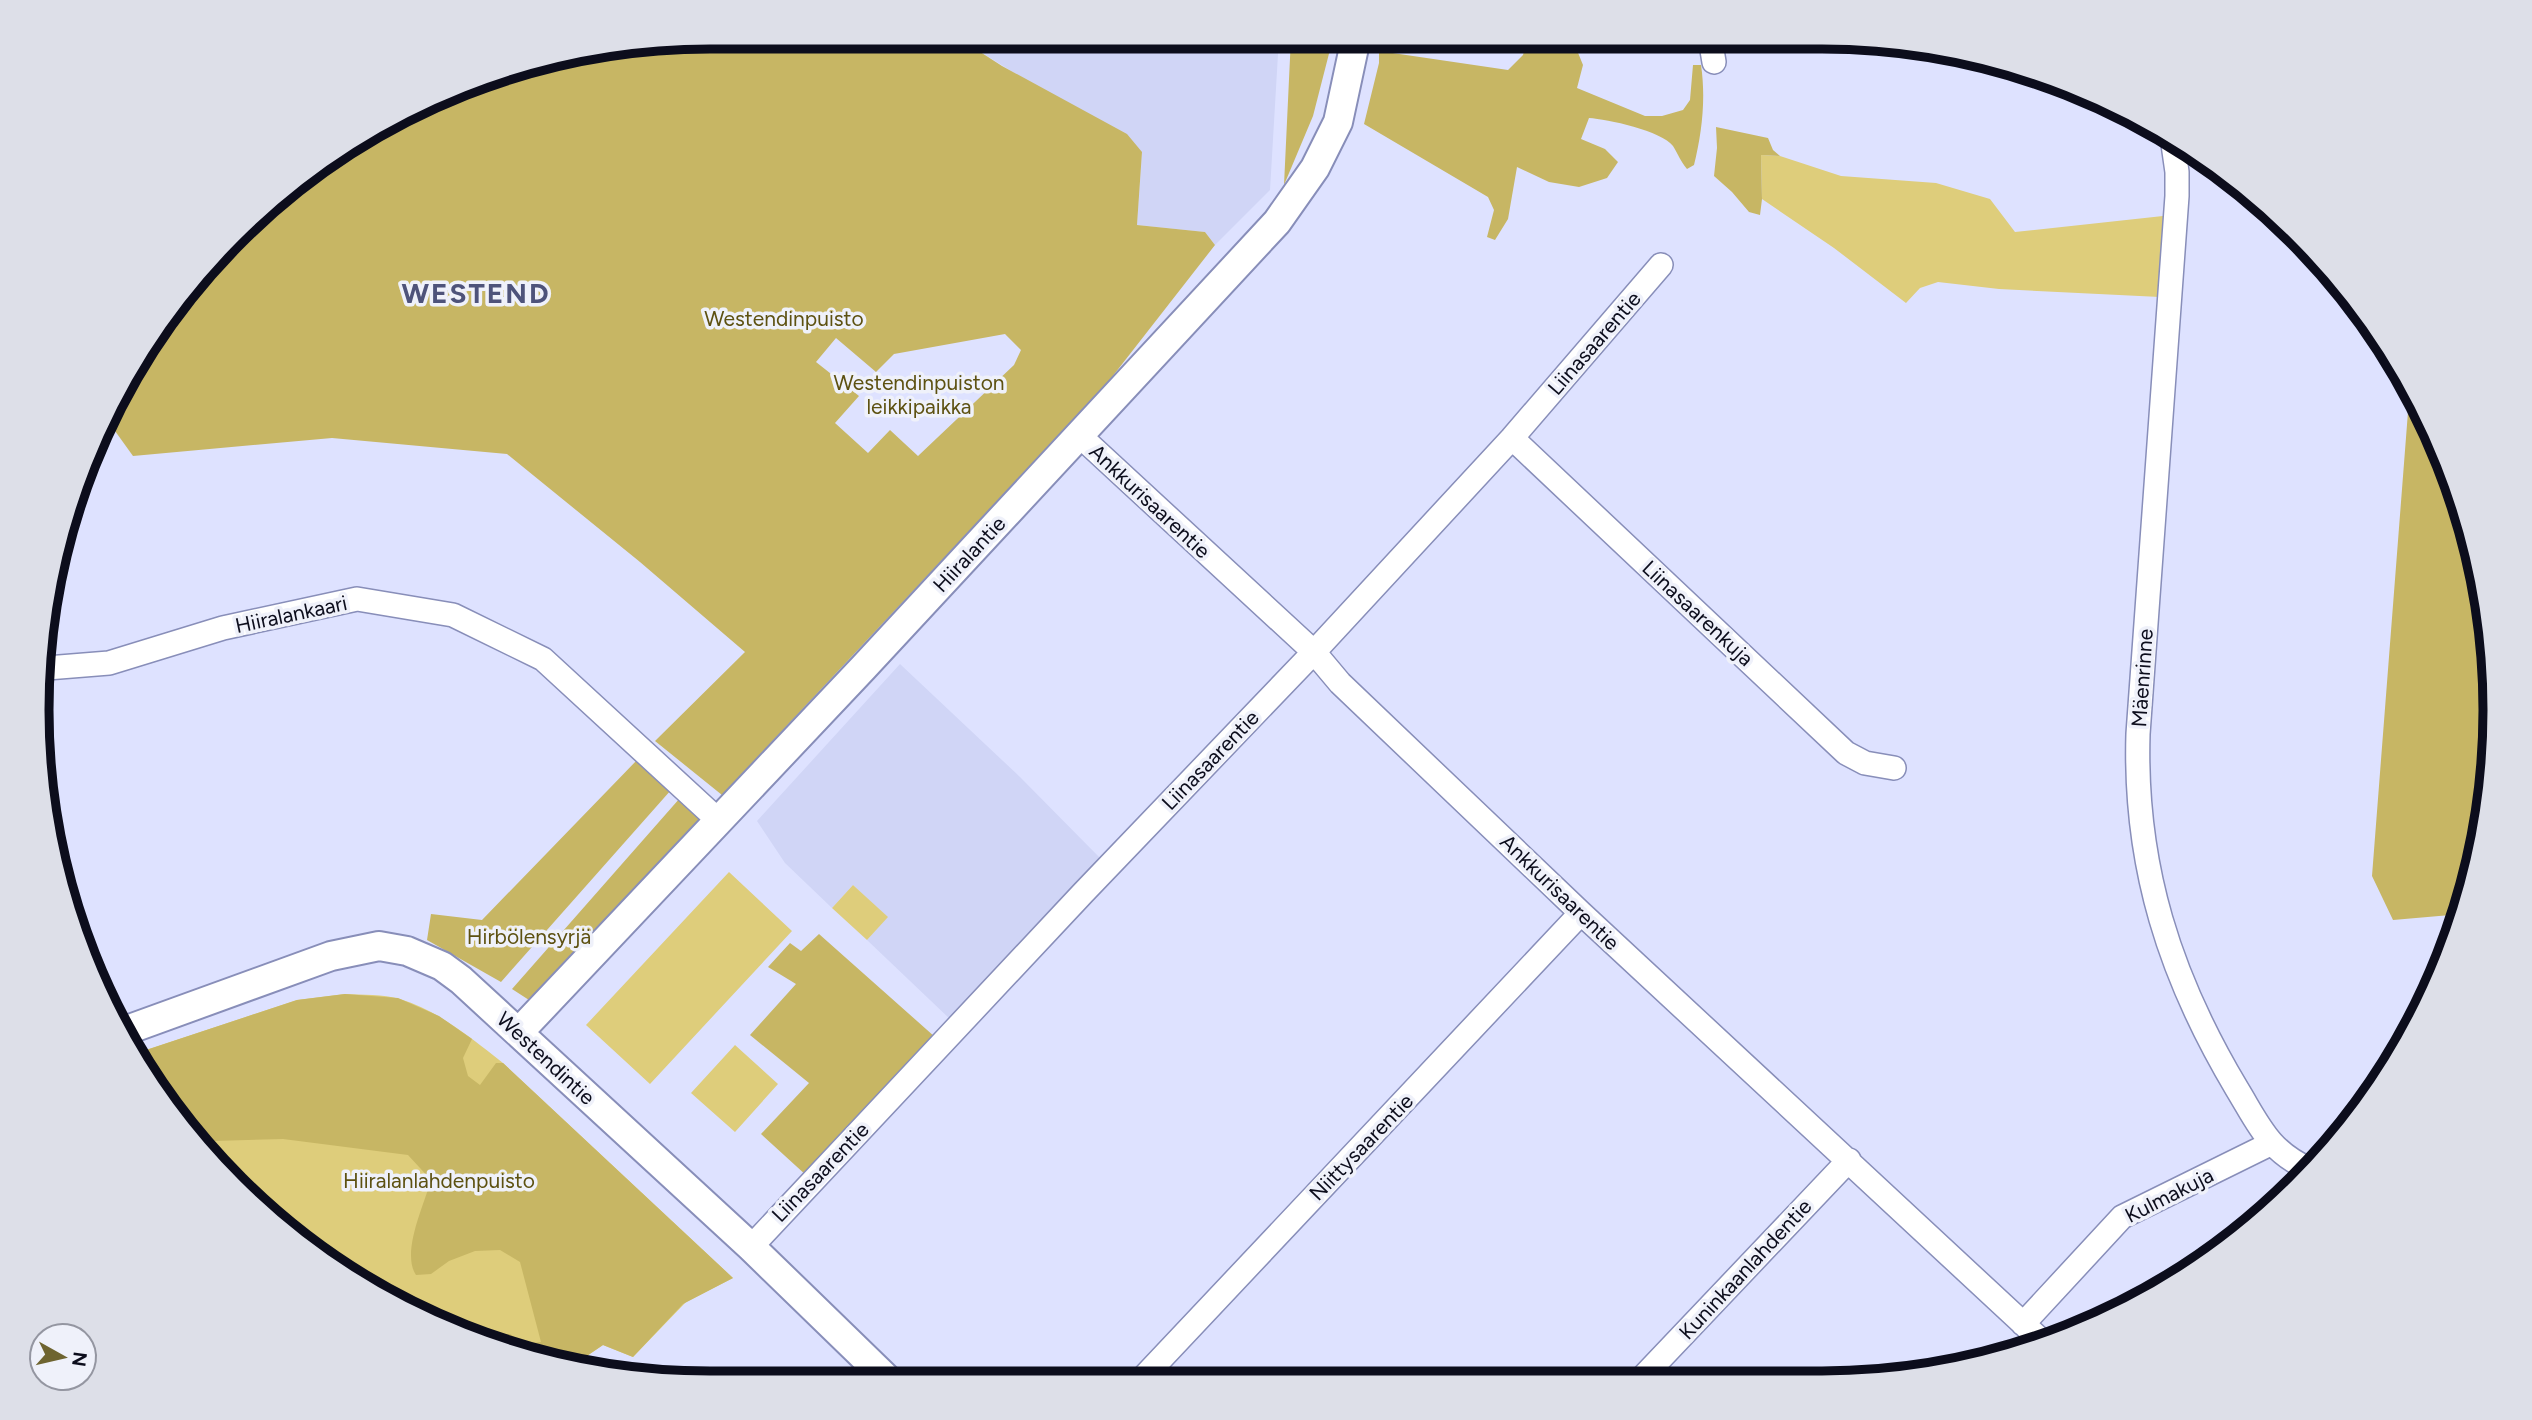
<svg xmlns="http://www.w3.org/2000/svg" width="2532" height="1420" font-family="Figtree,sans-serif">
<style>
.built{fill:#d0d5f6}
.green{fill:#decd7b}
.forest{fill:#c7b664;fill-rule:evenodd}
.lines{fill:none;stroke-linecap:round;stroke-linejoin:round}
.minor-casing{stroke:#888eb9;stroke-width:26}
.tertiary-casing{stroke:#888eb9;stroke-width:32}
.minor{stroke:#fff;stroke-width:23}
.tertiary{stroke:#fff;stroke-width:28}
.labels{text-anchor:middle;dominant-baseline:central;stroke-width:7;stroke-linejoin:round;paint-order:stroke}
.park-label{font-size:21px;fill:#5d5111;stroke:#eff1fa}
.street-label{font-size:21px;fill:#0c0d1c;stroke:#eff1fa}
.district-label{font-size:28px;font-weight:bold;letter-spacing:2px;fill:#4e537a;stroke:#eff1fa}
.rim{fill:none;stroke:#0c0d1c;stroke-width:9}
</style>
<rect width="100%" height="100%" fill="#dee2ff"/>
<path class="built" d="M957,37H1279L1270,190L1215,245L1205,232L1137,225L1142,153Z
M900,664L1020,777L1101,859L951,1020L867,940L887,917L853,885L832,908L785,863L757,821Z"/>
<path class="green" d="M1761,155L1780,156L1841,176L1936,183L1990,199L2015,232L2163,216L2160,297L1999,289L1938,282L1920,288L1906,303L1834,248L1762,199Z
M729,872L792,931L650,1084L586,1025Z
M853,885L888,917L867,940L832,908Z
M345,994C362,995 383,994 400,999C439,1011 471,1038 503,1063L733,1278L686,1302L633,1357L603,1345L575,1364L494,1348L373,1293L345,1270L334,1257L309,1240L204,1154L189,1125L144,1058L143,1051L297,1000Z
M735,1045L778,1084L735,1132L691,1093Z"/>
<path class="forest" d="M710,37H957L1002,66L1127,134L1142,152L1137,225L1205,232L1215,245L1105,386L722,795L655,741L745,652L640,562L507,454L332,438L133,456L110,424L150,336L300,176L494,72ZM1005,334L1021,350L1014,365L918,456L890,430L868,453L835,423L859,396L816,362L836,338L876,372L894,354Z
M1291,37L1333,38L1313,116L1284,185Z
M1528,38H1572L1583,65L1577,88L1645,116H1662L1683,110L1690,100L1693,65H1701C1706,98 1702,133 1694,165L1687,169C1681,162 1678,154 1673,146C1662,131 1607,119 1589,118L1581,139L1605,149L1618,162L1607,178L1579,187L1549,182L1517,167L1508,219L1495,240L1487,237L1494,210L1488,197L1364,124L1379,63V51L1508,70L1523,55Z
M1716,127L1768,138L1773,150L1780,156L1761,155L1762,199L1760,215L1749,212L1732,192L1714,176L1717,148Z
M2410,386L2426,413L2472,536L2494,666L2489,798L2462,914L2393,920L2372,876Z
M638,759L671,790L501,982L427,940L431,914L482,920Z
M680,798L702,819L529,1000L512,989Z
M819,934L935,1037L807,1176L761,1134L809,1083L750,1035L796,984L768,967L790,943L801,951Z
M345,994L398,998L439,1016L472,1039L463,1058L468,1076L480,1085L496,1063H503L733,1278L683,1304L633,1357L603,1345L575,1364L494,1348L466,1335L510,1334L525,1344L541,1342L520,1262L500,1250L475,1251L449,1261L431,1274L416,1275C401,1253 424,1205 431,1180L408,1155L283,1139L214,1141L223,1170L204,1154L189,1125L144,1058L143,1051L297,1000Z"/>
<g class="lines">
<g class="minor-casing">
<path id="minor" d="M1710,38L1714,62
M2172,137L2177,172V196L2138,734C2134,866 2170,977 2237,1089C2259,1125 2269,1152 2311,1170
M1080,436L1314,652L1340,683L1581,913L2045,1344
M1512,438L1846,753L1865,763L1894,768
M47,668L109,663L223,628L357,599L453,615L543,659L718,820
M751,1247L1083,893L1314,652L1512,438L1661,265
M2023,1324L2122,1217L2270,1144
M1642,1378L1849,1160
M1141,1380L1581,913"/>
</g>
<g class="tertiary-casing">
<path id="tertiary" d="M127,1030L331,956L379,946L407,951L442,966L461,980L751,1247L889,1381
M519,1032L863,668L1277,222L1315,168L1338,122L1356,38"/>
</g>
<use href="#minor" class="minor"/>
<use href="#tertiary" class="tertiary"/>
</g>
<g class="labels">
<g class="park-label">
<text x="784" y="318">Westendinpuisto</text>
<text x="919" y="382">Westendinpuiston<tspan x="919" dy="24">leikkipaikka</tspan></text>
<text x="529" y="936">Hirbölensyrjä</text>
<text x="439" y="1180">Hiiralanlahdenpuisto</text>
</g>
<g class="street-label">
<text transform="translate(1594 343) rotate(-49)">Liinasaarentie</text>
<text transform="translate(1150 501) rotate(43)">Ankkurisaarentie</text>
<text transform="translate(969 554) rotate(-47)">Hiiralantie</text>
<text transform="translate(1698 613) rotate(43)">Liinasaarenkuja</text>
<text transform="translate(291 614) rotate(-12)">Hiiralankaari</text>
<text transform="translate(2142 678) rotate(-86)">Mäenrinne</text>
<text transform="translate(1210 760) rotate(-46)">Liinasaarentie</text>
<text transform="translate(1560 892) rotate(44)">Ankkurisaarentie</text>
<text transform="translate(546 1058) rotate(43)">Westendintie</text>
<text transform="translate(1361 1147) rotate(-46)">Niittysaarentie</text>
<text transform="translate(820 1172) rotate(-46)">Liinasaarentie</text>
<text transform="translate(2169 1195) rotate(-27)">Kulmakuja</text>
<text transform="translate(1745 1269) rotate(-47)">Kuninkaanlahdentie</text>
</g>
<g class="district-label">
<text x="476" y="293">WESTEND</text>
</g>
</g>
<path d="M0 0H2532V1420H0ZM710 49H1822A661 661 0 0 1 2483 710V710A661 661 0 0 1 1822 1371H710A661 661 0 0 1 49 710V710A661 661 0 0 1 710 49Z" fill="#dddfe8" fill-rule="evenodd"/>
<path class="rim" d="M710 49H1822A661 661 0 0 1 2483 710V710A661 661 0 0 1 1822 1371H710A661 661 0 0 1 49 710V710A661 661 0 0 1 710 49Z"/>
<g transform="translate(63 1357) rotate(98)"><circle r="33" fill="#eff1fa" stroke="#9496a1" stroke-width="2"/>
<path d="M0-5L12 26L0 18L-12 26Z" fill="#6e6430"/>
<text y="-10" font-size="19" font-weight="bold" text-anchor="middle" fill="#0c0d1c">N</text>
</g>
</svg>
